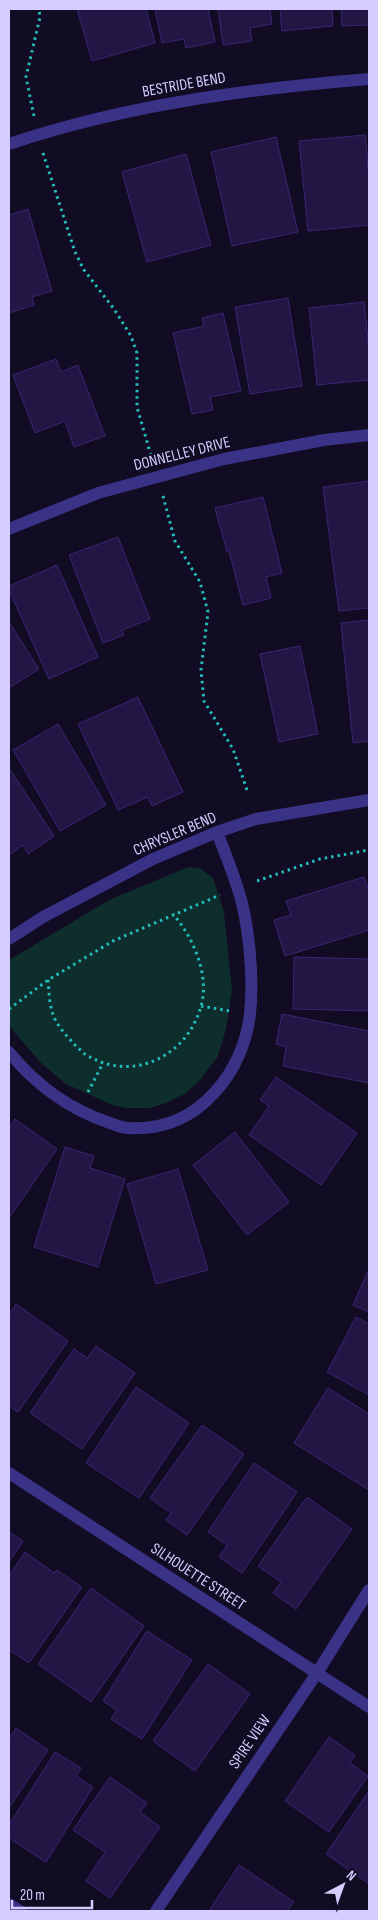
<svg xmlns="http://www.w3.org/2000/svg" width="378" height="1920" font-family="'Sofia Sans Condensed',sans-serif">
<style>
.green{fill:#0e2d2d}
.building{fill:#221645;stroke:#392673}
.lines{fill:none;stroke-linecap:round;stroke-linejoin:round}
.path{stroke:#23bdbb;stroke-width:3;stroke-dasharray:2.5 4;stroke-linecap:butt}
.minor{stroke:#393286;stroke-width:12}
.labels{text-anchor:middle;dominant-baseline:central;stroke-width:4.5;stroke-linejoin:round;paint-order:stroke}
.street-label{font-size:16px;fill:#d5cdff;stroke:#110b23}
</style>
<rect width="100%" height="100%" fill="#110b23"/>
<path class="green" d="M188,867L200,868L213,878L224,912L232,990L226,1029L218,1056L201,1079L186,1093L169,1102L150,1108H126L112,1105L66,1084L41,1063L9,1026V960L109,900Z"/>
<path class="building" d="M77,9H146L155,43L92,61Z
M155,9H208L215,42L186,48L184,39L162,43Z
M218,9H270L272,24L250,28L252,41L223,45Z
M280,9H332L333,26L282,31Z
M341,9H369V25L342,26Z
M365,135L369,178V225L308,231L299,141Z
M276,137L298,232L232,246L211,152Z
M186,154L211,245L147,262L122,172Z
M28,209L52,291L32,297L34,305L9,313V215Z
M288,298L302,386L250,394L235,307Z
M364,302L369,351V380L317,385L309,308Z
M223,313L241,391L210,397L213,410L192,414L173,333L204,326L202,318Z
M56,359L61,372L78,365L105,436L74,447L65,421L35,433L13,375Z
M369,481V608L339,611L323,487Z
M263,497L282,573L266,577L271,598L243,605L229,551L227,552L215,508Z
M118,537L150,619L122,630L124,635L103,643L69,555Z
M57,565L98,657L49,679L9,590V586Z
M369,620V741L353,743L341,623Z
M9,622L39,669L9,688Z
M300,646L318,734L279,742L260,654Z
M138,697L183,792L152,806L148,797L118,810L78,724Z
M58,724L106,805L60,831L13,750Z
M9,768L54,836L28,854L23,845L9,855Z
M364,877L369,892V930L285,956L274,920L291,915L286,901Z
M294,957L369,959V1011L293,1009Z
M282,1014L369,1031V1083L283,1066L286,1047L276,1044Z
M276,1077L357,1133L321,1185L249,1135L269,1106L260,1100Z
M15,1119L57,1149L9,1218V1128Z
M235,1132L289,1202L247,1235L193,1165Z
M65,1147L94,1156L90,1168L125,1179L98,1267L34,1247Z
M178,1169L208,1270L156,1284L127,1184Z
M369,1269V1312L353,1305Z
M16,1304L68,1341L18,1412L9,1406V1315Z
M356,1317L369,1324V1395L327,1372Z
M96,1346L135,1373L82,1449L30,1413L74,1349L87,1358Z
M136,1387L189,1423L139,1498L86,1463Z
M328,1388L369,1414V1490L294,1443Z
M202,1425L244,1454L187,1535L166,1520L171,1513L150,1498Z
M254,1463L297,1492L242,1573L219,1557L227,1545L208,1532Z
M307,1497L352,1529L296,1609L273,1593L281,1582L258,1566Z
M9,1532L23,1541L9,1562Z
M25,1552L54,1573L57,1570L82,1587L29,1663L9,1650V1576Z
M91,1588L144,1626L91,1702L38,1664Z
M147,1631L192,1660L142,1739L111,1719L117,1710L103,1701Z
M208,1664L250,1694L195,1771L153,1741Z
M16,1728L48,1750L9,1808V1739Z
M329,1737L355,1755L350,1763L368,1776L329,1832L285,1801Z
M55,1752L81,1768L76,1776L93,1787L46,1862L9,1838V1825Z
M110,1777L147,1803L140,1812L160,1827L110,1898L86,1881L105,1852L73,1830Z
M369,1791V1884L326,1854Z
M239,1865L294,1902L287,1911H209Z"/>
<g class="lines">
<path class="path" d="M34,116L26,77L40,17L39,9
M43,153L75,252L84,270L114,309L131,336L137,353V407L152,459
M163,496L175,541L200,582L208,612L201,670L204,701L233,749L247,790
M257,881L320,859L369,850
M48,980C49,990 49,1001 52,1011C55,1024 66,1035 75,1045C80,1049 84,1055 90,1057C135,1082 188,1055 201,1006C210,975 193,937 173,914
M201,1006L230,1011
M9,1009L48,980L113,941L220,895
M88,1092L103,1063"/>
<path class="minor" d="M9,144C125,105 247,89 369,79
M9,529L98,493L224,459L324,440L369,435
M9,939L43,917L153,859L217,832L256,819L369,800
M9,1052C35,1084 70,1110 110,1123C115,1125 122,1128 128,1128C163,1130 192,1118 215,1092C234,1072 247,1042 250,1014C254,977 249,921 237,886C231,868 224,850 217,832
M9,1473L369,1707
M9,1904L20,1911
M156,1911L317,1673L369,1590"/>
</g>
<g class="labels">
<g class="street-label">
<text transform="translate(184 85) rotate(-10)">BESTRIDE BEND</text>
<text transform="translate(182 454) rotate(-14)">DONNELLEY DRIVE</text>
<text transform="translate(175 834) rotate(-23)">CHRYSLER BEND</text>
<text transform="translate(198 1577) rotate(33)">SILHOUETTE STREET</text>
<text transform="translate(250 1742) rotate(-56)">SPIRE VIEW</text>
</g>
</g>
<rect width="378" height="1920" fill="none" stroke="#d5cdff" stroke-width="20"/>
<g transform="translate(343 1885) rotate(41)" stroke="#110b23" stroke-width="4" paint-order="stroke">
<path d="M0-4L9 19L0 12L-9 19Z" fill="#d5cdff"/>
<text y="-8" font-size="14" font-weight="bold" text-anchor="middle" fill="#d5cdff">N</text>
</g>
<path d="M12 1900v8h80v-8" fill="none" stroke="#d5cdff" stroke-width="2.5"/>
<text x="20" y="1900" font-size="15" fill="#d5cdff" stroke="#110b23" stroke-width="4" paint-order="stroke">20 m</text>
</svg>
